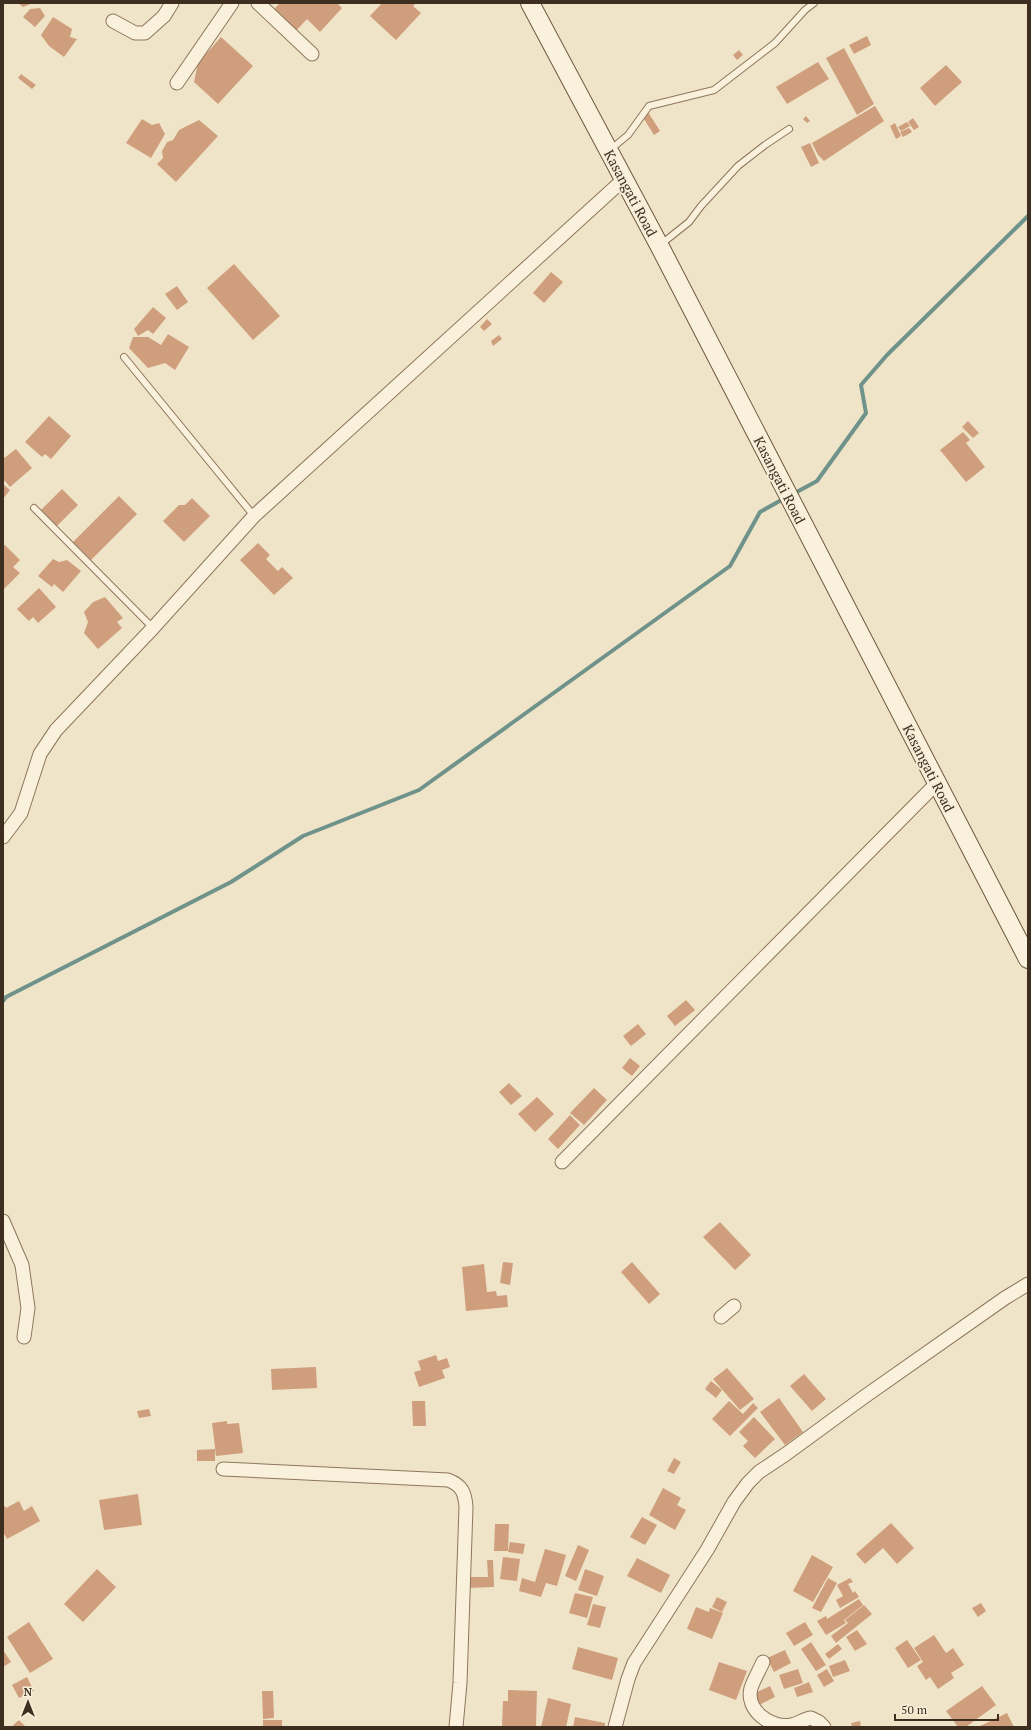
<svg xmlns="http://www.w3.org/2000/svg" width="1031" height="1730" font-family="'PT Serif',serif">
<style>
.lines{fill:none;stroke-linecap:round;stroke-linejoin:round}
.stream{stroke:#6f938a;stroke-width:4}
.building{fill:#cf9f7d}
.lane-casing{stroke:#8d765c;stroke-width:8}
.street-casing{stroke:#8d765c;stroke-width:15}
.secondary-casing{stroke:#6f573f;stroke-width:20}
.lane{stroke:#faf1dc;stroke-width:6}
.street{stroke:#faf1dc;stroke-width:13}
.secondary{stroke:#faf1dc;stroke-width:18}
.labels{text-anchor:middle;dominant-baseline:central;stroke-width:4;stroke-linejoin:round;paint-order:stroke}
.street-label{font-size:14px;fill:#3d2e20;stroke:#f7eed8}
</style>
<rect width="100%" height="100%" fill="#f0e4c8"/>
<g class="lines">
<path class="stream" d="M793,494L817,481L866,413L861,385L887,355L1028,216
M3,1001L6,997L231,882L303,836L419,790L730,566L760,512L785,498"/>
</g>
<path class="building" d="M18,3H33L23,7Z
M280,3H337L342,8L320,32L307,19L294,33L271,12Z
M382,3H416L413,6L421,13L396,40L370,16Z
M40,8L45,16L35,27L23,17L30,9Z
M53,17L72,29L70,37L77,39L64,57L49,46L41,35Z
M867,36L871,45L854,54L849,45Z
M221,37L253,66L218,104L194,82L198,63Z
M844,48L874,104L857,115L826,58Z
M739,50L743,55L737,60L733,55Z
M818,62L829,79L787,104L776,87Z
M946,65L962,82L935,106L920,88Z
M21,74L36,85L32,89L18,78Z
M875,106L884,121L824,161L818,155L812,143Z
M648,112L660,131L654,135L644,119Z
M806,116L810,121L807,123L803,119Z
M913,118L919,127L914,130L908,122Z
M142,119L152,125L159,123L165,134L151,158L126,143Z
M199,120L218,136L176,182L157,164L163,158L162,151L167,142L173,140L179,130Z
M907,122L910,126L901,131L898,127Z
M895,123L901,136L896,139L890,126Z
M909,128L912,132L903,137L900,132Z
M810,143L819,163L811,167L801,147Z
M234,264L280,316L253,340L207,288Z
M551,272L563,282L544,303L533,293Z
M177,286L188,302L177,310L165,294Z
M153,307L166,318L153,334L148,330L138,336L134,329Z
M487,319L492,324L484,331L480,327Z
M168,334L189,347L175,370L165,363L148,368L129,348L133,337H148L161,345Z
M499,335L502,339L493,346L491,341Z
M49,416L71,436L51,459L45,454L42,457L25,442Z
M968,421L979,433L973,438L962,427Z
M963,432L970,440L966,443L985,467L966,482L940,450Z
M16,449L32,468L10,487L3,479V459Z
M3,484L10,490L3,499Z
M62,489L78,505L57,526L41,510Z
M119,496L137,514L91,560L73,542Z
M192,498L210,516L184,542L163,521L179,505H185Z
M258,543L270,555L266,559L278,571L282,567L293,578L274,595L240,560Z
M5,545L20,560L13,567L20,573L3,590V546Z
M53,559L59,562L67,560L81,571L63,592L54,584L52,587L38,576Z
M39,588L56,607L38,623L33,617L29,621L17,609Z
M105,597L123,618L117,622L122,628L98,649L84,633L88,622L84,612L93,602Z
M686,1000L695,1010L675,1026L667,1016Z
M638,1024L646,1034L631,1046L623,1036Z
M630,1058L640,1066L632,1076L622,1068Z
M509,1083L522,1096L511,1105L499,1092Z
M594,1088L607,1100L584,1125L570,1113Z
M537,1097L554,1114L535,1132L518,1114Z
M570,1115L580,1125L558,1149L548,1139Z
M720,1222L751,1255L735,1270L703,1237Z
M503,1262L513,1263L510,1285L500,1283Z
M632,1262L660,1294L649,1304L621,1272Z
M484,1264L487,1292L496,1291L497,1296L507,1295L508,1307L466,1311L462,1267Z
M436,1355L438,1361L447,1358L450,1367L442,1370L445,1378L419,1387L414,1372L421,1370L418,1361Z
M316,1367L317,1388L272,1390L271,1369Z
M727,1368L754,1399L740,1410L713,1379Z
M804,1374L826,1399L812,1411L790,1386Z
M711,1381L722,1390L716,1398L705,1389Z
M779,1398L803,1432L785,1445L760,1412Z
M412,1401H425L426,1426H413Z
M729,1401L743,1414L753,1403L758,1408L730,1436L712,1419Z
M149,1409L151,1416L139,1418L137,1411Z
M754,1417L775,1439L755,1458L743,1446L748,1441L739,1432Z
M227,1421V1424L239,1423L243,1453L216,1456L212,1423Z
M215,1449V1461H197V1450Z
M674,1458L681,1462L674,1474L667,1471Z
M663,1488L681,1498L677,1505L686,1510L675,1530L649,1515Z
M138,1494L142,1525L104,1530L99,1500Z
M19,1501L24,1511L32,1506L40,1521L7,1539L3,1532V1504L6,1508Z
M642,1517L657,1525L645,1545L630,1537Z
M891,1523L914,1548L897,1564L883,1548L865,1564L856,1554Z
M495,1524H509L508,1551H494Z
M510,1542L525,1544L523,1554L508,1552Z
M578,1545L589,1550L576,1581L565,1576Z
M545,1549L566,1555L557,1586L546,1583L541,1597L519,1591L522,1578L535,1582Z
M812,1555L833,1567L813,1602L793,1591Z
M503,1557L520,1559L517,1581L500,1579Z
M637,1558L670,1575L661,1593L627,1576Z
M487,1560H493L494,1587L467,1588V1577H488Z
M97,1569L116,1587L83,1622L64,1604Z
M585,1569L604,1576L597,1596L578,1590Z
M828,1578L837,1583L821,1612L812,1608Z
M850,1578L853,1582L848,1584L853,1593L855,1591L859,1597L840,1608L836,1600L843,1596L837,1585Z
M575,1593L593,1597L587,1618L569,1613Z
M717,1597L727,1602L722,1612L712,1607Z
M859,1599L863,1605L844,1620L846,1623L826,1635L817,1621L826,1616L827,1619Z
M981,1603L986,1611L978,1617L972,1608Z
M593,1604L606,1607L600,1628L587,1625Z
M864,1605L872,1614L836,1643L831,1636L848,1623L845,1620Z
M696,1607L709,1612L710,1608L723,1613L712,1639L687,1629Z
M29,1622L53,1659L30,1673L7,1637Z
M805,1622L813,1635L794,1646L786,1633Z
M857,1630L867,1644L855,1651L846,1637Z
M934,1635L946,1653L953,1648L964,1665L951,1673L954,1678L938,1689L930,1677L926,1680L917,1666L923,1662L914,1648Z
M907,1640L921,1660L908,1668L895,1648Z
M811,1642L826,1665L816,1671L801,1649Z
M838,1644L842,1649L829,1659L825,1654Z
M578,1647L618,1658L612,1680L572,1669Z
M3,1650L11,1662L3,1667Z
M785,1650L791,1663L774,1672L767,1658Z
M845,1660L850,1671L833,1677L829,1666Z
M719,1662L747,1671L736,1700L709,1690Z
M798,1669L803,1683L784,1689L779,1675Z
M827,1669L834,1681L824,1687L817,1675Z
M27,1677L34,1691L19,1698L12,1685Z
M809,1682L813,1692L797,1697L794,1688Z
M770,1686L775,1697L759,1705L753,1694Z
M982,1686L996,1705L966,1727H958L946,1711Z
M508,1690L537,1691L536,1727H502L503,1701H508Z
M262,1691H273L274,1718L263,1719Z
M548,1698L571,1704L566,1727H541Z
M1007,1713L1014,1727H978Z
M575,1717L605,1723V1727H573Z
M19,1720L26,1727H11Z
M263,1720H282V1727H263Z
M860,1721L861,1727H852L851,1723Z"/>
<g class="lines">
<g class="lane-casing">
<path id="lane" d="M611,149L628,135L649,106L714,90L775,43L805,10L814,3
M660,245L689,222L701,206L738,166L765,145L789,129
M124,357L254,516
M34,508L153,628"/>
</g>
<g class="street-casing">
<path id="street" d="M258,3L312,54
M113,21L135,33H145L164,16L172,3
M177,83L232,3
M3,837L21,813L40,754L56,730L153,628L254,516L623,180
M562,1162L937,783
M3,1221L22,1265L28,1308L24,1337
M721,1317L734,1306
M223,1469L448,1480C462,1485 465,1493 466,1507L460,1683L456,1727
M763,1662C759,1671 754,1679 751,1688C745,1710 771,1729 791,1725C798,1724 804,1719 811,1718L819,1722L824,1727
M615,1727L628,1679L634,1663L707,1550L734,1502L748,1483L759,1472L786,1454L864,1397L1005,1298L1028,1284"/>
</g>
<g class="secondary-casing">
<path id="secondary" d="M530,3L659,245L1028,959"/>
</g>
<use href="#lane" class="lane"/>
<use href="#street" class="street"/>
<use href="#secondary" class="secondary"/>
</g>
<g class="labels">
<g class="street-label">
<text transform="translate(631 193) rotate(62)">Kasangati Road</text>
<text transform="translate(780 480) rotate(63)">Kasangati Road</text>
<text transform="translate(929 768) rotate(63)">Kasangati Road</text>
</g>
</g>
<rect width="1031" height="1730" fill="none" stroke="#3d2e20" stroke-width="8"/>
<g transform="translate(28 1702)" stroke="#f7eed8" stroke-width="3" paint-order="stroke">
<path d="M0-3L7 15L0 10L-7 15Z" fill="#3d2e20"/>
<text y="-6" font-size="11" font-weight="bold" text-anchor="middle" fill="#3d2e20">N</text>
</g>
<path d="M895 1714v6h103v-6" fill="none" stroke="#3d2e20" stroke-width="2"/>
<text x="901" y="1714" font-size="12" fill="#3d2e20" stroke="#f7eed8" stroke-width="3" paint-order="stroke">50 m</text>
</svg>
